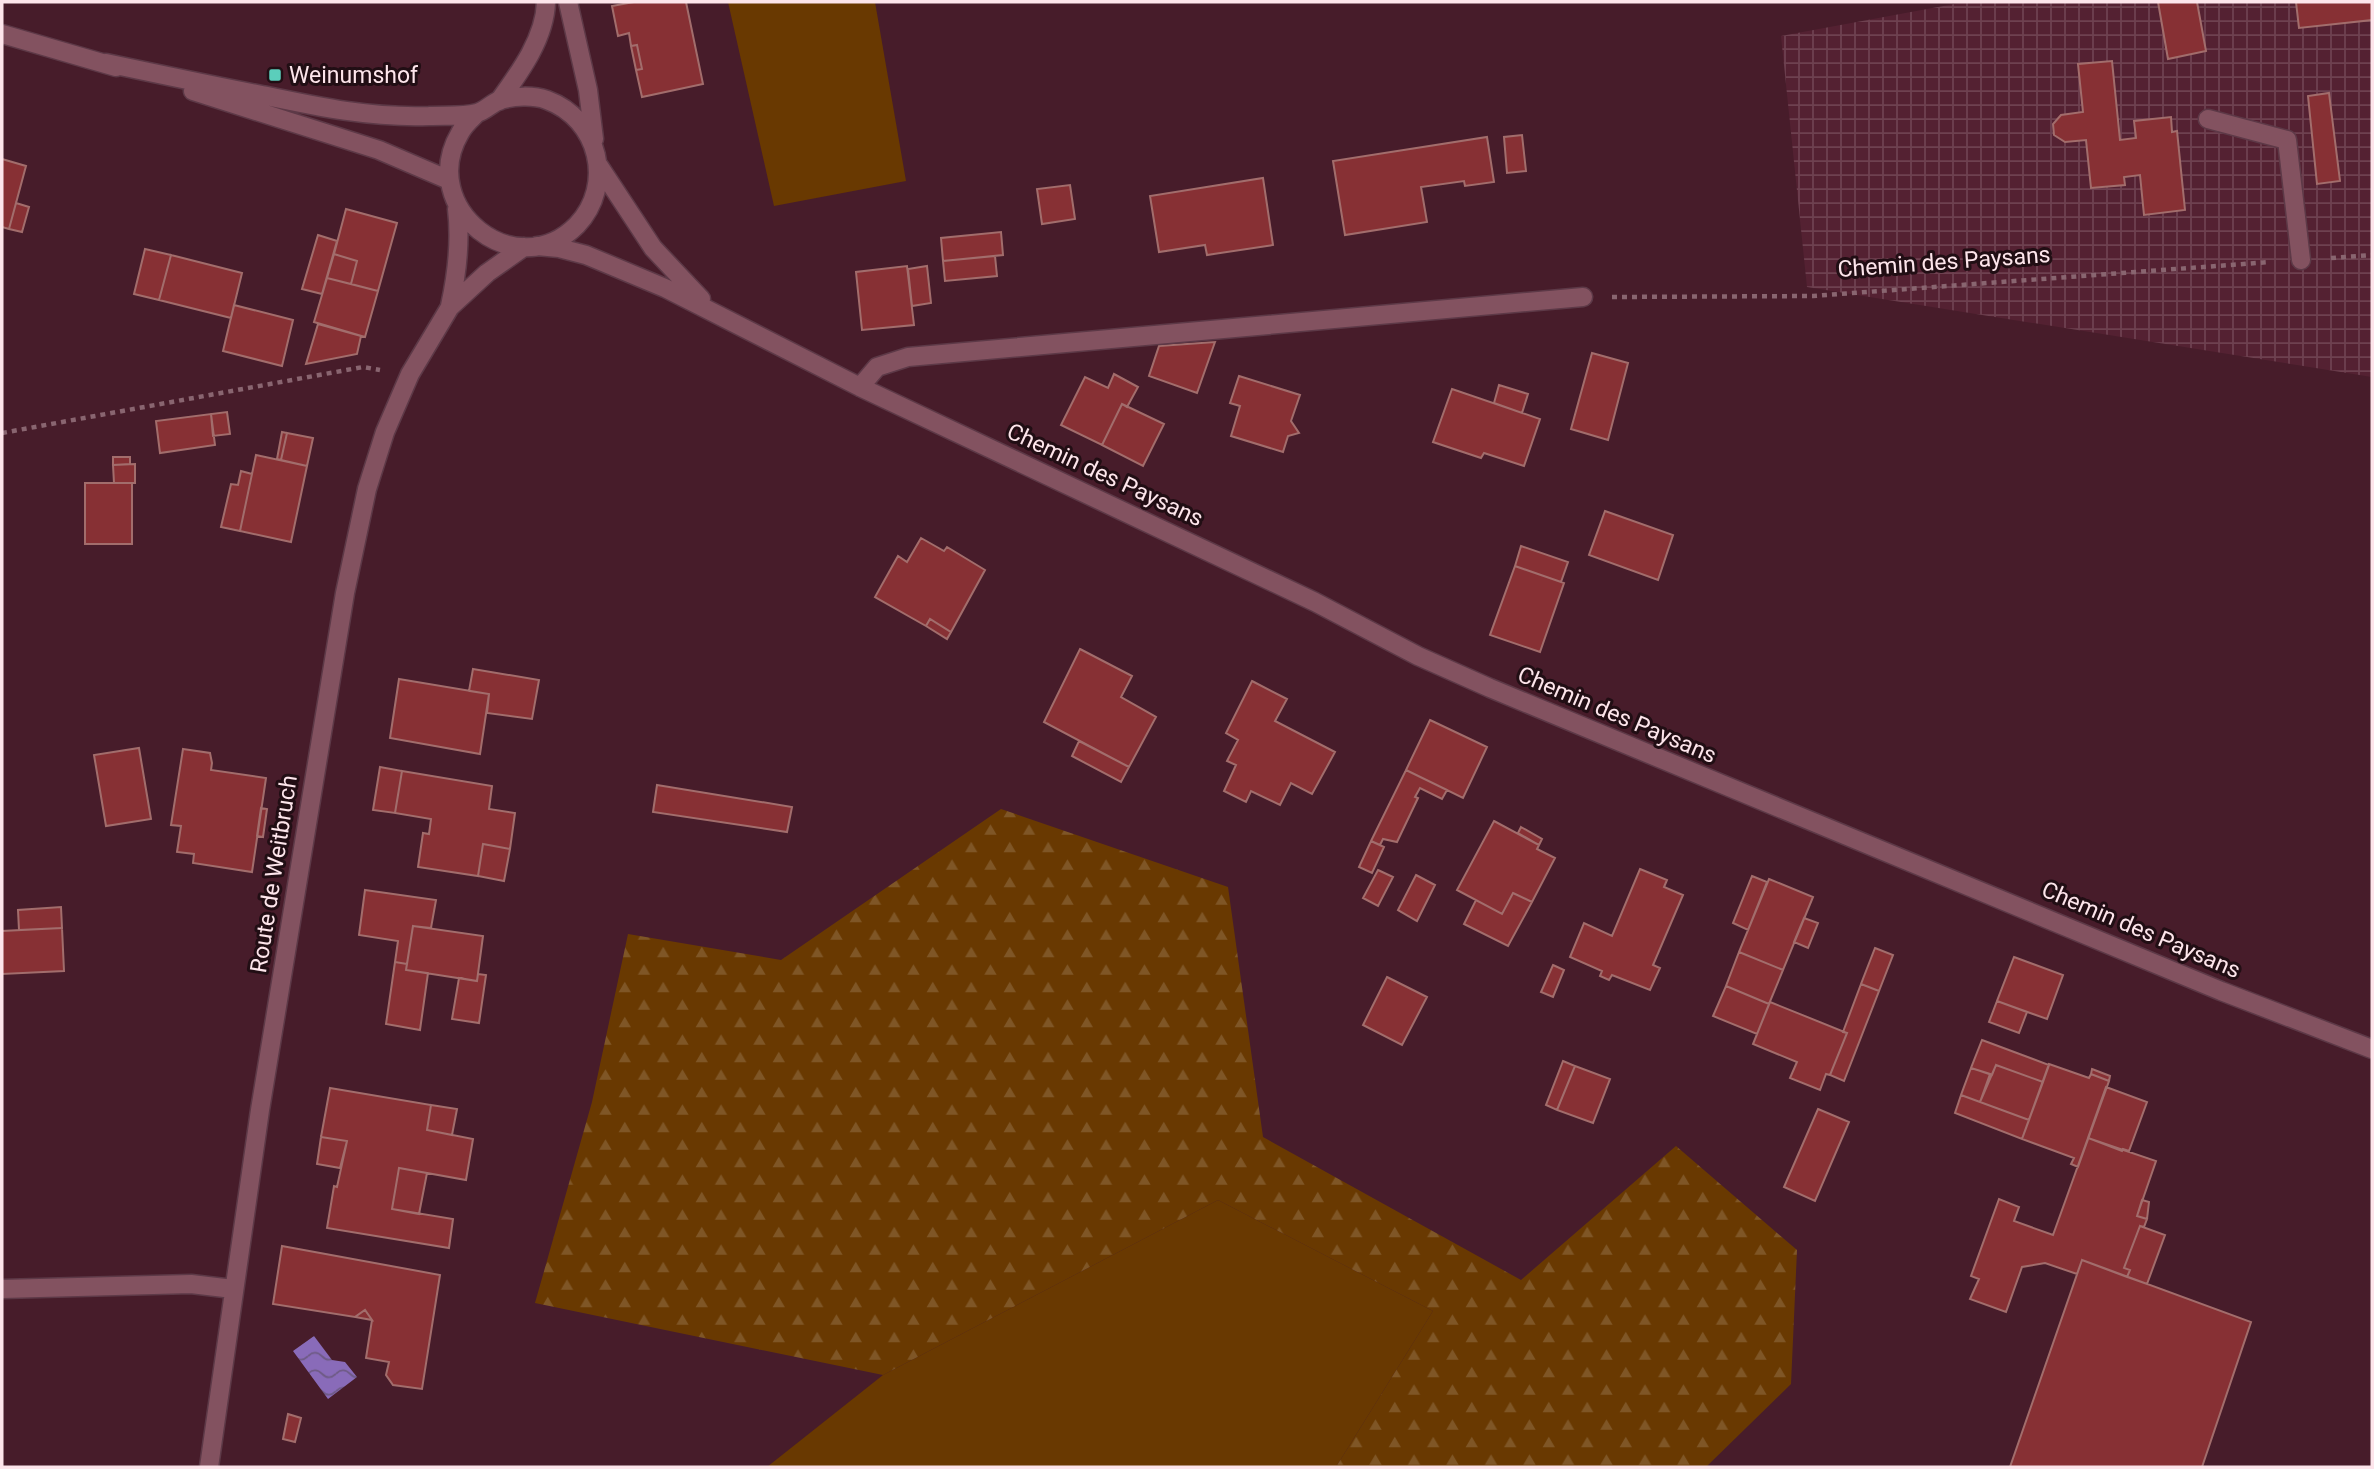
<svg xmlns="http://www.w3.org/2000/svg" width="2374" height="1469" font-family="Roboto,sans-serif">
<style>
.industrial{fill:url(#industrial-grid)}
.green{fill:#693901}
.forest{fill:url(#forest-firs)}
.water{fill:url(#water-waves)}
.building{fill:#873034;stroke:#a26d6c;stroke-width:2}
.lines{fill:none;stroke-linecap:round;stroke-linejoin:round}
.lane-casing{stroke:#5d3947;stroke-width:21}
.street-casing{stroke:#5d3947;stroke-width:21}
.path{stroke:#896570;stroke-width:4.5;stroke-dasharray:5 5;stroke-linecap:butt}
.lane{stroke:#835260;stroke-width:18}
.street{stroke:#835260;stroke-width:18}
.poi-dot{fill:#5bcebb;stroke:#210e14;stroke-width:2.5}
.labels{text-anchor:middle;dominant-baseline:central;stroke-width:6;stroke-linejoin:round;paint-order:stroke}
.poi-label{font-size:23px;fill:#fde5eb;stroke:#210e14;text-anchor:start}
.street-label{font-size:23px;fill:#fde5eb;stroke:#210e14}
</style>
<defs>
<pattern id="industrial-grid" width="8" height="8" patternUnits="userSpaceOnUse" patternTransform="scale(1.75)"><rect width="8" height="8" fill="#542132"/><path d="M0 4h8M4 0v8" fill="none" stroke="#6e4150"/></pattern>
<pattern id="forest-firs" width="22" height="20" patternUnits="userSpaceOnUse" patternTransform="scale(1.75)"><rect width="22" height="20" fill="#693901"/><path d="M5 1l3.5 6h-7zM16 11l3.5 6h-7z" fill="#7f5626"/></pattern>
<pattern id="water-waves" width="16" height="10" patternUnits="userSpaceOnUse" patternTransform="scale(1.75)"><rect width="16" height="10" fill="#896bb9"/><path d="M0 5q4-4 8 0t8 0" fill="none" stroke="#6e5a85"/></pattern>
</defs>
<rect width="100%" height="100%" fill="#471c2a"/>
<path class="industrial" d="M1965,2H2372V377L1807,287L1781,36Z"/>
<path class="green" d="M728,2H875L906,181L774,206Z
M1218,1200L1433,1311L1336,1467H767L883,1375Z"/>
<path class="forest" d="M1001,809L1228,887L1263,1137L1521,1280L1676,1146L1797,1250L1791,1384L1706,1467H1336L1433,1311L1218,1200L883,1375L535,1303L592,1102L628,934L781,960Z"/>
<path class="water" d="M314,1336L332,1360L345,1362L357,1377L328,1399L293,1351Z"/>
<path class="building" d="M634,2H686L703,84L642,97L636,70L642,69L637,45L631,46L629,33L618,36L612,6Z
M2158,2H2197L2206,51L2168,59Z
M2296,2H2372V20L2299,28Z
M637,45L642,69L636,70L631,46Z
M2112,61L2120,140L2136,138L2134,121L2171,117L2172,132L2177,131L2185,210L2144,215L2140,175L2124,177L2125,185L2091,188L2086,140L2065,142L2054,135L2053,124L2061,115L2083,112L2078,64Z
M2329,93L2340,181L2317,184L2308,96Z
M1522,135L1526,171L1507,173L1504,137Z
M1487,137L1494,182L1465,186L1464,181L1421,187L1427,222L1345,235L1333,161Z
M2,159L26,166L9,229L2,227Z
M1263,178L1273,245L1207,255L1205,245L1159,252L1150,196Z
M1070,185L1075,219L1042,224L1037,189Z
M16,203L29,207L22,232L9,229Z
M346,209L397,223L378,291L351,284L357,261L334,254Z
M1001,232L1003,255L943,261L941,238Z
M318,235L337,241L322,294L302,289Z
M145,249L171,255L159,300L134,294Z
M334,254L357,261L351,284L327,278Z
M171,255L242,273L231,318L159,300Z
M995,256L997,276L945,281L943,261Z
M907,266L914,325L862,330L856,272Z
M927,266L931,303L912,306L908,269Z
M327,278L378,291L365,337L314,322Z
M234,305L293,320L282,366L223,351Z
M318,324L361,336L357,354L306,364Z
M1215,342L1197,393L1149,376L1159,346Z
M1592,353L1628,363L1608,440L1571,429Z
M1114,374L1138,387L1127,407L1122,404L1102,445L1061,425L1085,377L1108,388Z
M1239,376L1300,395L1291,421L1299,433L1288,436L1283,452L1231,436L1240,406L1230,403Z
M1499,385L1528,394L1522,413L1494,403Z
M1452,389L1540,419L1524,466L1484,453L1481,458L1433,442Z
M1122,404L1164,424L1143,466L1102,445Z
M227,412L230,434L213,436L211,414Z
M211,414L215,445L160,453L156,421Z
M282,432L287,433L281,460L277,459Z
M287,433L313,438L307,466L281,460Z
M256,455L307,466L291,542L240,531Z
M113,457H130V464L113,465Z
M135,464V483H114L113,465Z
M241,471L252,474L240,531L221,527L231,484L238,485Z
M85,483H132V544H85Z
M1605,511L1673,535L1658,580L1589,555Z
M921,538L944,551L947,547L985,570L951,632L930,619L926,626L875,597L898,556L907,562Z
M1521,546L1568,562L1561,582L1515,566Z
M1515,566L1564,583L1540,652L1490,635Z
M930,619L951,632L947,639L926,626Z
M1080,649L1132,676L1121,697L1156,717L1129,767L1044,722Z
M473,669L539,680L532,719L487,713L489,694L469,691Z
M399,679L489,694L480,754L390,738Z
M1252,681L1287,699L1275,721L1335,752L1312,794L1291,783L1280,805L1251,791L1246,802L1224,791L1236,765L1227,761L1238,740L1226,733Z
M1430,720L1487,747L1463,798L1406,770Z
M1079,741L1129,767L1121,782L1072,756Z
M139,748L151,819L106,826L94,755Z
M183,749L210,753L212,763L211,770L266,778L252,872L193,863L194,854L177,852L181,826L171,825Z
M380,767L402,771L395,813L373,810Z
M1406,770L1447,790L1442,799L1420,788L1415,797L1418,798L1397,842L1383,839L1380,845L1371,841Z
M402,771L492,786L489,809L515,813L510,849L483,844L478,876L418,867L423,833L429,834L431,819L395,813Z
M657,785L792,807L787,832L653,812Z
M261,808L267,809L263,837L257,836Z
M1494,821L1539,845L1537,849L1555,858L1532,902L1513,893L1502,914L1457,890Z
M1521,827L1542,839L1539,845L1518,833Z
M1371,841L1384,847L1372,873L1359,867Z
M483,844L510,849L504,881L478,876Z
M1640,869L1667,880L1664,887L1683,895L1653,965L1660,968L1650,990L1612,975L1609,980L1600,976L1602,971L1570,957L1584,923L1612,936Z
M1378,870L1393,877L1378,906L1363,898Z
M1416,875L1435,885L1417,921L1398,910Z
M1752,876L1767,882L1748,930L1733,923Z
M1769,879L1813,897L1783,970L1739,952Z
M365,890L436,900L431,928L413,926L407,964L395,962L398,941L359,935Z
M1513,893L1532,902L1508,946L1464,924L1476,900L1502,914Z
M61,907L62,928L19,930L18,910Z
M1804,918L1818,923L1808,948L1794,942Z
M413,926L483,936L477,981L406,970Z
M62,928L64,971L2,974V931Z
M1875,948L1893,955L1879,991L1861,984Z
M1739,952L1783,970L1769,1004L1726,986Z
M2014,957L2063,975L2047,1019L1997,1001Z
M395,962L407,964L406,970L428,973L420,1030L386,1024Z
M1553,965L1564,970L1553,997L1541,992Z
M478,974L486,975L479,1023L452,1019L459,978L477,981Z
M1387,977L1427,997L1402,1045L1363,1025Z
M1861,984L1879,991L1844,1081L1830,1075L1847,1033L1843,1032Z
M1726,986L1769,1004L1757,1034L1713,1016Z
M1997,1001L2027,1012L2019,1033L1989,1022Z
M1770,1002L1847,1033L1830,1075L1826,1074L1820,1090L1790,1078L1797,1062L1753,1044Z
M1982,1040L2049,1065L2043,1082L1996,1065L1992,1075L1971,1068Z
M1563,1061L1575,1066L1557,1110L1546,1105Z
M2049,1064L2089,1078L2091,1074L2109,1081L2078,1167L2071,1164L2074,1158L2022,1139Z
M1996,1065L2043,1082L2029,1120L1980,1102Z
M1575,1066L1610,1079L1593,1123L1557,1110Z
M1971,1068L1990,1074L1980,1102L1961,1095Z
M2092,1069L2110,1076L2109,1081L2091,1074Z
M2106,1087L2147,1102L2129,1151L2123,1149L2122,1151L2088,1138Z
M330,1088L431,1105L427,1130L473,1139L466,1180L399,1168L392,1209L453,1219L449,1248L327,1228L334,1186L337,1187L347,1141L321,1137Z
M1961,1095L2029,1120L2022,1139L1955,1113Z
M431,1105L457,1109L452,1135L427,1130Z
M1818,1109L1849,1122L1815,1201L1784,1187Z
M321,1137L347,1141L340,1168L317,1164Z
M2088,1138L2156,1161L2137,1216L2147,1219L2144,1227L2140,1226L2124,1268L2130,1270L2127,1277L2082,1260L2077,1274L2045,1263L2022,1267L2006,1312L1970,1299L1979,1279L1971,1276L1999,1199L2019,1207L2014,1221L2053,1235Z
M399,1168L427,1173L419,1214L392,1209Z
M2142,1200L2149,1202L2147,1219L2137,1216Z
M2140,1226L2165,1235L2147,1284L2127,1277L2130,1270L2124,1268Z
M282,1246L440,1275L422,1389L393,1385L386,1375L389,1362L366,1358L372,1320L365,1310L355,1317L273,1304Z
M2082,1260L2251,1322L2202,1467H2010Z
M365,1310L372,1320L355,1317Z
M288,1414L301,1418L295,1442L283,1439Z"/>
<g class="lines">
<g class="lane-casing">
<path id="lane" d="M2208,119L2287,140L2301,260"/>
</g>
<g class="street-casing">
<path id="street" d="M568,2L588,90L594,139
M2,34L116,67
M106,63C158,74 210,85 262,95C319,107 370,118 429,116C444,115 463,117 477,113C485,111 492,103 500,100C514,96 533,95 547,100C599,119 615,185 577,225C516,287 416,208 460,133C464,125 471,119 477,113
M193,91L379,150L449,180
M499,101C520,72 545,38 546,2
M599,166L653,248L701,299
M537,246L559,248L586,255L665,288L860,387L1315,602L1418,656L1490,688L2221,991L2372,1049
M450,306C457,274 461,242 457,209
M860,387L877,367L908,357L1583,297
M2,1289L191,1284L233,1289
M209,1467L260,1110L345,593L367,489L385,432L410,374L450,307L487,273L524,247"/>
</g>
<path class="path" d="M2331,258L2372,255
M1612,297L1813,296L2270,262
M2,433L363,367L380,370"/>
<use href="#lane" class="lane"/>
<use href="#street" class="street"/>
</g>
<rect class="poi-dot" x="268" y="68" width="14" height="14" rx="3.5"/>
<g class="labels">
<g class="poi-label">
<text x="289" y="75">Weinumshof</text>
</g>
<g class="street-label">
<text transform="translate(1944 262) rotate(-4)">Chemin des Paysans</text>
<text transform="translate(1105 475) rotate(25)">Chemin des Paysans</text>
<text transform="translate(1617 715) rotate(23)">Chemin des Paysans</text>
<text transform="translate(274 874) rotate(-81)">Route de Weitbruch</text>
<text transform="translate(2141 930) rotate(23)">Chemin des Paysans</text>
</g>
</g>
<rect width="2374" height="1469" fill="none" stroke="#fde5eb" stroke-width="7"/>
</svg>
